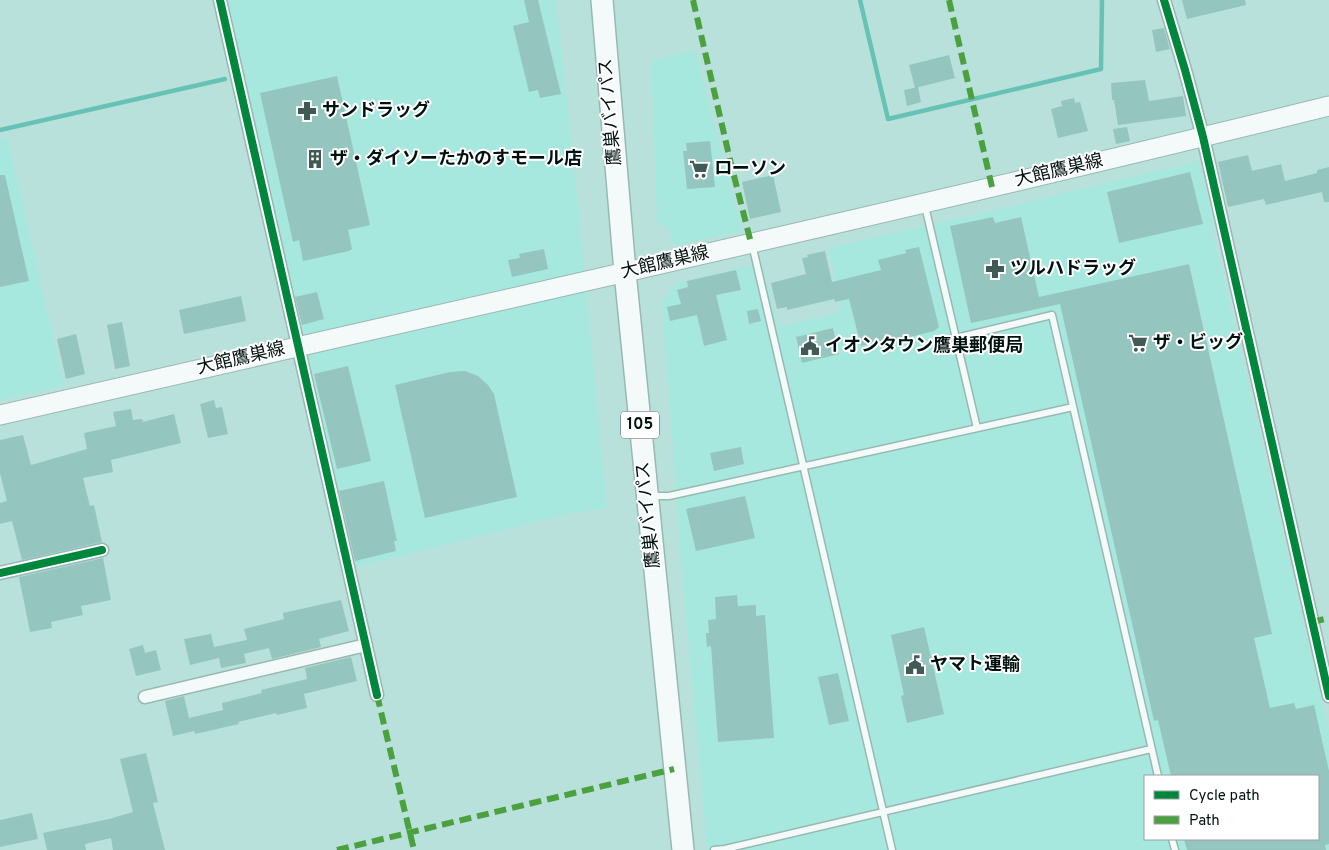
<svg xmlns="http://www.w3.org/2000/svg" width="1329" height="850" font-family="Overpass,'Noto Sans JP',sans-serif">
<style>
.built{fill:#a7e8de;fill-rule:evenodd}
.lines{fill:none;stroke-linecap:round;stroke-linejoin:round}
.stream{stroke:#67c2b6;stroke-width:4.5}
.building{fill:#95c5bf}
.service-casing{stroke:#98b8b3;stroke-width:9}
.minor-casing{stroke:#98b8b3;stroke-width:15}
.secondary-casing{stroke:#98b8b3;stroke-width:21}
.trunk-casing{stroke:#98b8b3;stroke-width:24}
.service{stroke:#f4fafa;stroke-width:6}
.minor{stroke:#f4fafa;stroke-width:12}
.secondary{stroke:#f4fafa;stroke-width:19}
.trunk{stroke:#f4fafa;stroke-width:21}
.quiet{stroke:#4ba03f;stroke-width:6;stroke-dasharray:12 6;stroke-linecap:butt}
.cycleway-casing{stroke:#fff;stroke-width:11}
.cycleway{stroke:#00873e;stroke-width:8}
.labels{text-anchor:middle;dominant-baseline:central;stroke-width:4;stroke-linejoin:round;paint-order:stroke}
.shield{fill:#fff;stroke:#4c5957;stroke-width:1}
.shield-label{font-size:16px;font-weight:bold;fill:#00120f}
.poi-label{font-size:18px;font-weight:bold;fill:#00120f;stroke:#fff;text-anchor:start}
.street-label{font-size:18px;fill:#00120f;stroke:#fff}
</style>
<rect width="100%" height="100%" fill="#b9e1db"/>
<path class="built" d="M220,0H556L579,214L607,508L571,513L349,569Z
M695,50L742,231L673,246L671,231L657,221L651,61Z
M8,138L64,386L0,400V140Z
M1199,161L1215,229L1212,230L1329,731V850H707L681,558L662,303L676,283L762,263L778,327L842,312L828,248L957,219ZM1145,776H1318V839H1145Z"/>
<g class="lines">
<path class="stream" d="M860,0L888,119L1101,69L1102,0
M0,130L225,79"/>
</g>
<path class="building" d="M524,0H538L561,94L540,98L538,90L529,92L513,26L529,22Z
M1182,0H1245L1246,5L1187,19Z
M1164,28L1170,49L1156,52L1152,30Z
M949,55L955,78L915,88L909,65Z
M337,76L370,225L348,230L352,249L349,251L303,261L299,240L293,242L260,93Z
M1145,80L1149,101L1183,96L1186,116L1118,125L1114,100H1112L1111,83Z
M918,87L921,102L907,106L904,90Z
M1074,98L1075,103L1080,102L1088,131L1058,138L1051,109L1062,106L1061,101Z
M1127,127L1130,141L1116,144L1113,129Z
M710,141L715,187L687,189L683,151H687L686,143Z
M1248,155L1252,171L1281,164L1285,181L1317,173V170L1329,167V202H1324L1322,192L1266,205L1264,199L1228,207L1218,162Z
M1190,172L1203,224L1119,243L1107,192Z
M0,175H5L29,281L0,287Z
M773,175L781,212L750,219L742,182Z
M993,217L995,223L1021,217L1039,297L1189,264L1272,634L1254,638L1270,708L1294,703L1296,709L1314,705L1329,771V844L1325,845L1326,850H1187L1184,839H1318V776H1171L1158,720L1154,721L1060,304L971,323L950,226Z
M919,247L939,327L934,331L882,344L875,343L861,346L849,299L835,302L834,299L787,310V307L777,309L771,283L806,274L802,258L808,257L807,255L825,251L832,282L881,270L878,260L906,253L905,250Z
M544,249L548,269L512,277L508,260L520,258L519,254Z
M736,270L741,290L716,295L727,340L704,346L697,315L670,321L667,307L681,304L677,290L688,287L687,281Z
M317,292L324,319L302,325L295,297Z
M241,296L246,321L184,334L179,310Z
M758,309L761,321L749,324L747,311Z
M122,322L130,366L115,369L107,325Z
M833,328L839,354L802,363L796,337Z
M76,334L85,374L66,379L57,339Z
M348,366L371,461L337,469L314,374Z
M465,371L478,376L488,385L494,394L517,497L425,518L395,385L450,372Z
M214,400L216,408L222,407L228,434L208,438L200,404Z
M131,409L133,420L142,419L143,422L174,414L181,443L111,460L113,472L83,478L90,506L94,505L102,542L22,560L12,521L0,524V503L7,501L0,473V440L23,435L31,465L87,449L84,433L116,426L113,412Z
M741,447L744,464L714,471L710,453Z
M384,481L397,541H394L396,551L355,561L339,491Z
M745,496L755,538L696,551L686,509Z
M103,558L111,600L81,606L83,615L51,622L52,628L30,632L19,577Z
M737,595L738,606L756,605V616L765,615L774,738L718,742L711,646L707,647L706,633H709L708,620L716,619L715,597Z
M341,600L349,631L319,639L321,647L272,659L269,648L244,654L246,663L221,668L219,658L190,665L184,639L211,634L214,647L247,640L244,629L284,619L283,613Z
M924,627L944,714L907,723L901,696L904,695L891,635Z
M143,645L145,653L156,650L161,670L136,676L129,649Z
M351,657L357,681L304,694L307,708L277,715L276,713L238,722L239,724L195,734L194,731L173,736L165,701L184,696L189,718L223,710L222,703L262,693L261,690L307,679L305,668Z
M838,673L849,721L829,725L818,677Z
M146,753L158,802L153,803L165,850H113L111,838L85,844L86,850H47L43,833L109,819L133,812L120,759Z
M32,813L38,839L0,847V820Z"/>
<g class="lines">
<g class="service-casing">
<path id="service" d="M925,206L977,428
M752,244L892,850
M956,338L1052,315L1158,776
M651,496H669L1073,407
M1172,839L1175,850
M714,850L725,849L1151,749"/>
</g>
<g class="minor-casing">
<path id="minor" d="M220,0L377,695
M1164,0L1185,70L1203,137L1329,696
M0,573L102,550
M145,697L366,645"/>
</g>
<g class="secondary-casing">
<path id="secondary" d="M0,415C443,313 887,215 1329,106"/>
</g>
<g class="trunk-casing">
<path id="trunk" d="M602,0L625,272L683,850"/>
</g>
<use href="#service" class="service"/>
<use href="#minor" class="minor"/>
<use href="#secondary" class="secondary"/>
<use href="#trunk" class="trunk"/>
<path class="quiet" d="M693,0L731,164L751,243
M949,0L992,187
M1312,622L1329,618
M377,695L414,850
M337,850L674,769"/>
<g class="cycleway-casing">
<path id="cycleway" d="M220,0L377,695
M1164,0L1185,70L1203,137L1329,696
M0,573L102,550"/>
</g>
<use href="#cycleway" class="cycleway"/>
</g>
<defs>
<g id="pharmacy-bare" transform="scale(1.5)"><path d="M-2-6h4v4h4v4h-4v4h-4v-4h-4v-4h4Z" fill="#415a56" stroke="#fff" stroke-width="2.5" paint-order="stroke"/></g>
<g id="building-bare" transform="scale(1.5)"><path d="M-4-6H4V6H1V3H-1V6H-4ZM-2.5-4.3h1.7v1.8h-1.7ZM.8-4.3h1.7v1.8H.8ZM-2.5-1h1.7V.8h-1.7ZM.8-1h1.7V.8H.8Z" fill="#415a56" stroke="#fff" stroke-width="2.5" paint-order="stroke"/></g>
<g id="supermarket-bare" transform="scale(1.5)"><path d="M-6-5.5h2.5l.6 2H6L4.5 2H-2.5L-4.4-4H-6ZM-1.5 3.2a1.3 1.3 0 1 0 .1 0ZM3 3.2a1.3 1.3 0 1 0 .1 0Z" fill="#415a56" stroke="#fff" stroke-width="2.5" paint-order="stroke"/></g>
<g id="civic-bare" transform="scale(1.5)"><path d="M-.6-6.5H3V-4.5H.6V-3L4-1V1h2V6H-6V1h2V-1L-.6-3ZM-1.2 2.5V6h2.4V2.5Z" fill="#415a56" stroke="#fff" stroke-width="2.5" paint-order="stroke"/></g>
</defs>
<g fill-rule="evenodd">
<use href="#pharmacy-bare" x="307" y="111"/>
<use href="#building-bare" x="315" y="159"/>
<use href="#supermarket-bare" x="699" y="169"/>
<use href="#pharmacy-bare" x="995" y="269"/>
<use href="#supermarket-bare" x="1138" y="343"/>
<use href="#civic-bare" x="810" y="346"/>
<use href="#civic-bare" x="915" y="665"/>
</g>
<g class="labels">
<rect class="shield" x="621" y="411.5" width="38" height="27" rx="4"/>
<g class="shield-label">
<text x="640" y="425">105</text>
</g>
<g class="poi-label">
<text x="322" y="111">サンドラッグ</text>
<text x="330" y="159">ザ・ダイソーたかのすモール店</text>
<text x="714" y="169">ローソン</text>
<text x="1010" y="269">ツルハドラッグ</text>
<text x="1153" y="343">ザ・ビッグ</text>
<text x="825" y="346">イオンタウン鷹巣郵便局</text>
<text x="930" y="665">ヤマト運輸</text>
</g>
<g class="street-label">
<text transform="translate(611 112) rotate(-95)">鷹巣バイパス</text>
<text transform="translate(1059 171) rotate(-13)">大館鷹巣線</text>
<text transform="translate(665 263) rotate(-13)">大館鷹巣線</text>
<text transform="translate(241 359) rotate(-13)">大館鷹巣線</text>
<text transform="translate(649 515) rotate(-96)">鷹巣バイパス</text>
</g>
</g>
<rect x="1144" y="775" width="175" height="65" fill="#ffffff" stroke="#99a09f"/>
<rect x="1154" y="791" width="25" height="8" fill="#00873e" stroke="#99a09f"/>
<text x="1189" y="800" font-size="15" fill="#00120f">Cycle path</text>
<rect x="1154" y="816" width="25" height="8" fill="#4ba03f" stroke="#99a09f"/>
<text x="1189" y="825" font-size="15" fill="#00120f">Path</text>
</svg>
